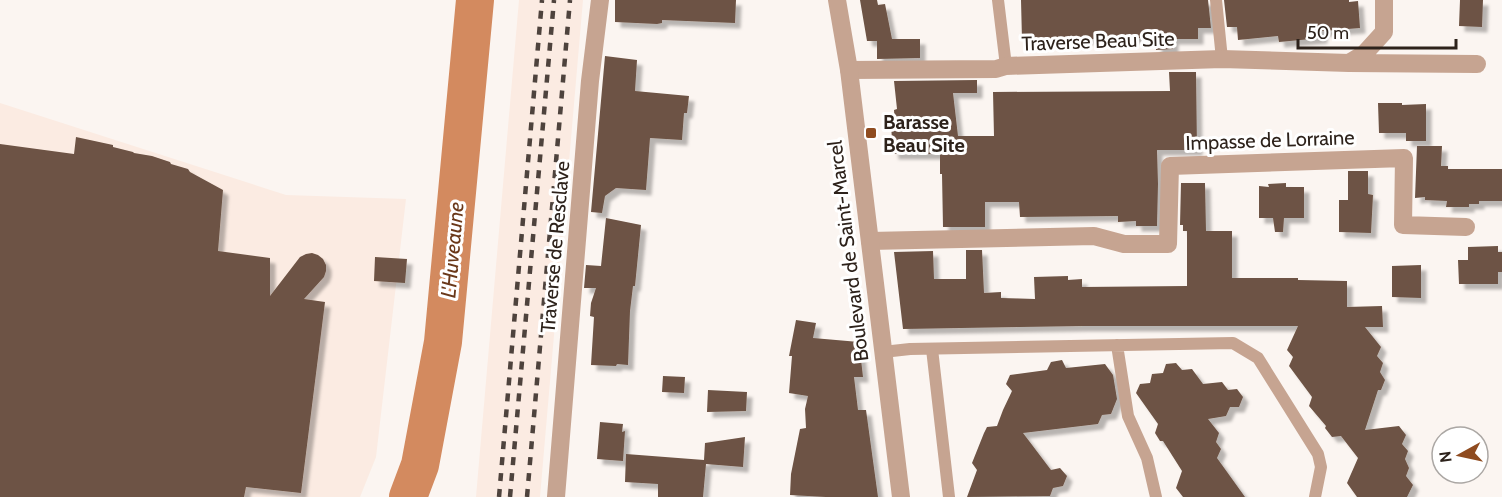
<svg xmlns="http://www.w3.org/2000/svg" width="1502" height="497" font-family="Cabin,sans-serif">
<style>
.built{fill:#fbebe2}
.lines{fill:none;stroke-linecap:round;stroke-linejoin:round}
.river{stroke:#d38a5f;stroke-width:38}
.building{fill:#6d5344;filter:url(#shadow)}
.service{stroke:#c6a491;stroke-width:12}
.minor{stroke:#c6a491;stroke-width:18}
.tertiary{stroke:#c6a491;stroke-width:18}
.rail{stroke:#4e433d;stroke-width:4.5;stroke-dasharray:8 8;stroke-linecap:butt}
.poi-dot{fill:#8f4b1f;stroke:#fff;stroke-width:2}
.labels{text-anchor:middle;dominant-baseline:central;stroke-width:6;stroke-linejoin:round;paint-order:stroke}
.street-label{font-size:20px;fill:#2d221b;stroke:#fff}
.poi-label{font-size:20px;font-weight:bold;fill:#2d221b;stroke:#fff;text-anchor:start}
.water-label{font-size:21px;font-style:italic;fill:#6a3819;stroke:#fff}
</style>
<defs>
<filter id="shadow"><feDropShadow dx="5.5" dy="5.5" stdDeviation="1.5" flood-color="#0004"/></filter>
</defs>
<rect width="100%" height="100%" fill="#fbf5f1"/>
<path class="built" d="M519,0H583L540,497H476Z
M0,103L286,195L406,199L376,457L360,497H0Z"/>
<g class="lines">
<path class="river" d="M408,497L420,465L443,342L475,0"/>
</g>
<path class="building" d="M615,0H736L735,23L662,20V23L657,24L615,22Z
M860,0H877L878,5L885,4L892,39H920V58L877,59V41H867Z
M1021,0H1208L1211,28H1198V39H1173V49L1156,50V38H1097V39L1022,40Z
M1224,0H1349V2L1358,1L1360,28L1322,31V38L1279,42L1278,36L1238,40L1237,27H1227Z
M1460,0H1483L1482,27L1459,26Z
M605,56L637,60L635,91L689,96L687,113H684L682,140L650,138L646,190L616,188L605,196L602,213L591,212Z
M1169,72H1196L1197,150H1157L1158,184L1157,226H1136V221L1118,222V216L1020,217L1019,202H985V227H943L942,174H940V154H893L891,125H895L894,110L897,109L894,81L977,80V93H953L958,136H994L993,92L1170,91Z
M1378,103H1402V105L1426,104V141H1406V133H1379Z
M76,137L113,145V147L133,152L134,153L152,156L170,162L171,164L188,169L190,172L223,190L218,251L270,258V296L300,257L306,254L312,253L318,255L323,259L326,265V271L324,277L304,299L325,302L301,493L246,487L244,497H0V144L74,154Z
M1417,146H1442L1441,166H1448V169H1502V201H1479V204H1469V207H1446L1447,201L1425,200V197L1415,198Z
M1348,171H1368V194L1373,195L1371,233L1339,232V200H1348Z
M1181,183H1205L1206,231H1232V278H1298V280L1347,281V307L1382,306L1383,327H1365L1381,347L1377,356L1383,363L1380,372L1385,380L1381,390H1378L1365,430L1399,426L1406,435L1402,444L1408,451L1405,459L1409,468L1406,476L1413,485L1407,497H1357L1347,483L1358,458L1341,436L1332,437L1325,428L1326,426L1309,406L1312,397L1289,366L1293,357L1287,350L1298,326H1083L903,329L894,252L933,251L934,279H966V250H982L984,293L1001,292V298L1035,299L1034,277L1068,276V280L1082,279V287L1187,286V231H1183V225H1180Z
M1286,183V187H1304V218H1284L1283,232H1275L1273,218H1259V186L1269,187L1268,184Z
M606,218L641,225L635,286H633L630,311L628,365L617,364L616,366L591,365L594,317L590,316L591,303L596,288H584L586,265L601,266Z
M1498,246V252H1502V272H1498V284H1459L1458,260H1468V247Z
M375,257L407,259L405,283L374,281Z
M1421,265V298L1392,297V266Z
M796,320L816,323L813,338L859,342L863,377H854L858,410H866L878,497H826L790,495L791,474L800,429L806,428L805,409L808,396L789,393L792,356H789Z
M1062,360L1066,368L1105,364L1113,375L1117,399L1111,414L1102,415L1098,424L1023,433L1051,470L1060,468L1067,476L1063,486L1053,488L1050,496L967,497L977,470L972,463L984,433L987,427L997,426L1003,410L1012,391L1006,384L1010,375L1047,370L1051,362Z
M1176,363L1182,370L1192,369L1203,384L1222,382L1228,390L1237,389L1243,397L1239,407H1230L1226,416L1208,419L1219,433L1216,442L1221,449L1217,458L1245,497H1183L1176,488L1182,471L1163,441H1160L1155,433L1158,424L1136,393L1140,384L1150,383L1152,374L1163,373L1166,364Z
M663,376L685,377L684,393L662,392Z
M708,390L747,392L746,411L707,412Z
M600,422L623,424L622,432L625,431L623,461L597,459Z
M745,437L743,467L706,464L703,497H658V484L625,482L626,454L704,460L705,443Z"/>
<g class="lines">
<path class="service" d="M998,0L1006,66
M1216,0L1222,59
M1117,345L1128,416L1147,458L1156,497
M932,349L949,497
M883,352L910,349L1233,343L1258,358L1318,454L1321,467L1315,497"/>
<path class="minor" d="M1349,63L1364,54L1384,32V0
M849,70L996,69L1006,66L1222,59L1349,63L1477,64
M870,241L1094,236L1124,244H1168L1170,166L1404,158L1403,225L1466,227
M556,497L590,81L600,0"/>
<path class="tertiary" d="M837,0L849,70L901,497"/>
<path class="rail" d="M499,497L542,0
M510,497L554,0
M527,497L570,0"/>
</g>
<rect class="poi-dot" x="865" y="127" width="12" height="12" rx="3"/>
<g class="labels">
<g class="street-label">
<text transform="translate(1098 41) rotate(-2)">Traverse Beau Site</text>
<text transform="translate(1270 140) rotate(-2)">Impasse de Lorraine</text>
<text transform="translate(555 247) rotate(-85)">Traverse de Resclave</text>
<text transform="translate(848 251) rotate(-97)">Boulevard de Saint-Marcel</text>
</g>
<g class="poi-label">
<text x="883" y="122">Barasse<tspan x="883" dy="23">Beau Site</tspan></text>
</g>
<g class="water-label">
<text transform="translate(452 250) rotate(-85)">L'Huveaune</text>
</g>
</g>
<g transform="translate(1460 455) rotate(262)"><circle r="28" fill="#ffffff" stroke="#aba7a4" stroke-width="1.5"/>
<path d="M0-4.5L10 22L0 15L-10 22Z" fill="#8f4b1f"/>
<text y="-9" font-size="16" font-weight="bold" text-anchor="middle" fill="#2d221b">N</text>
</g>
<path d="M1298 39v9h158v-9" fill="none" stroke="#2d221b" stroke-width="3"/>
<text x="1307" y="39" font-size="18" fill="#2d221b" stroke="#ffffff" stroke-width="4.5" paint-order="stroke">50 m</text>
</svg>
